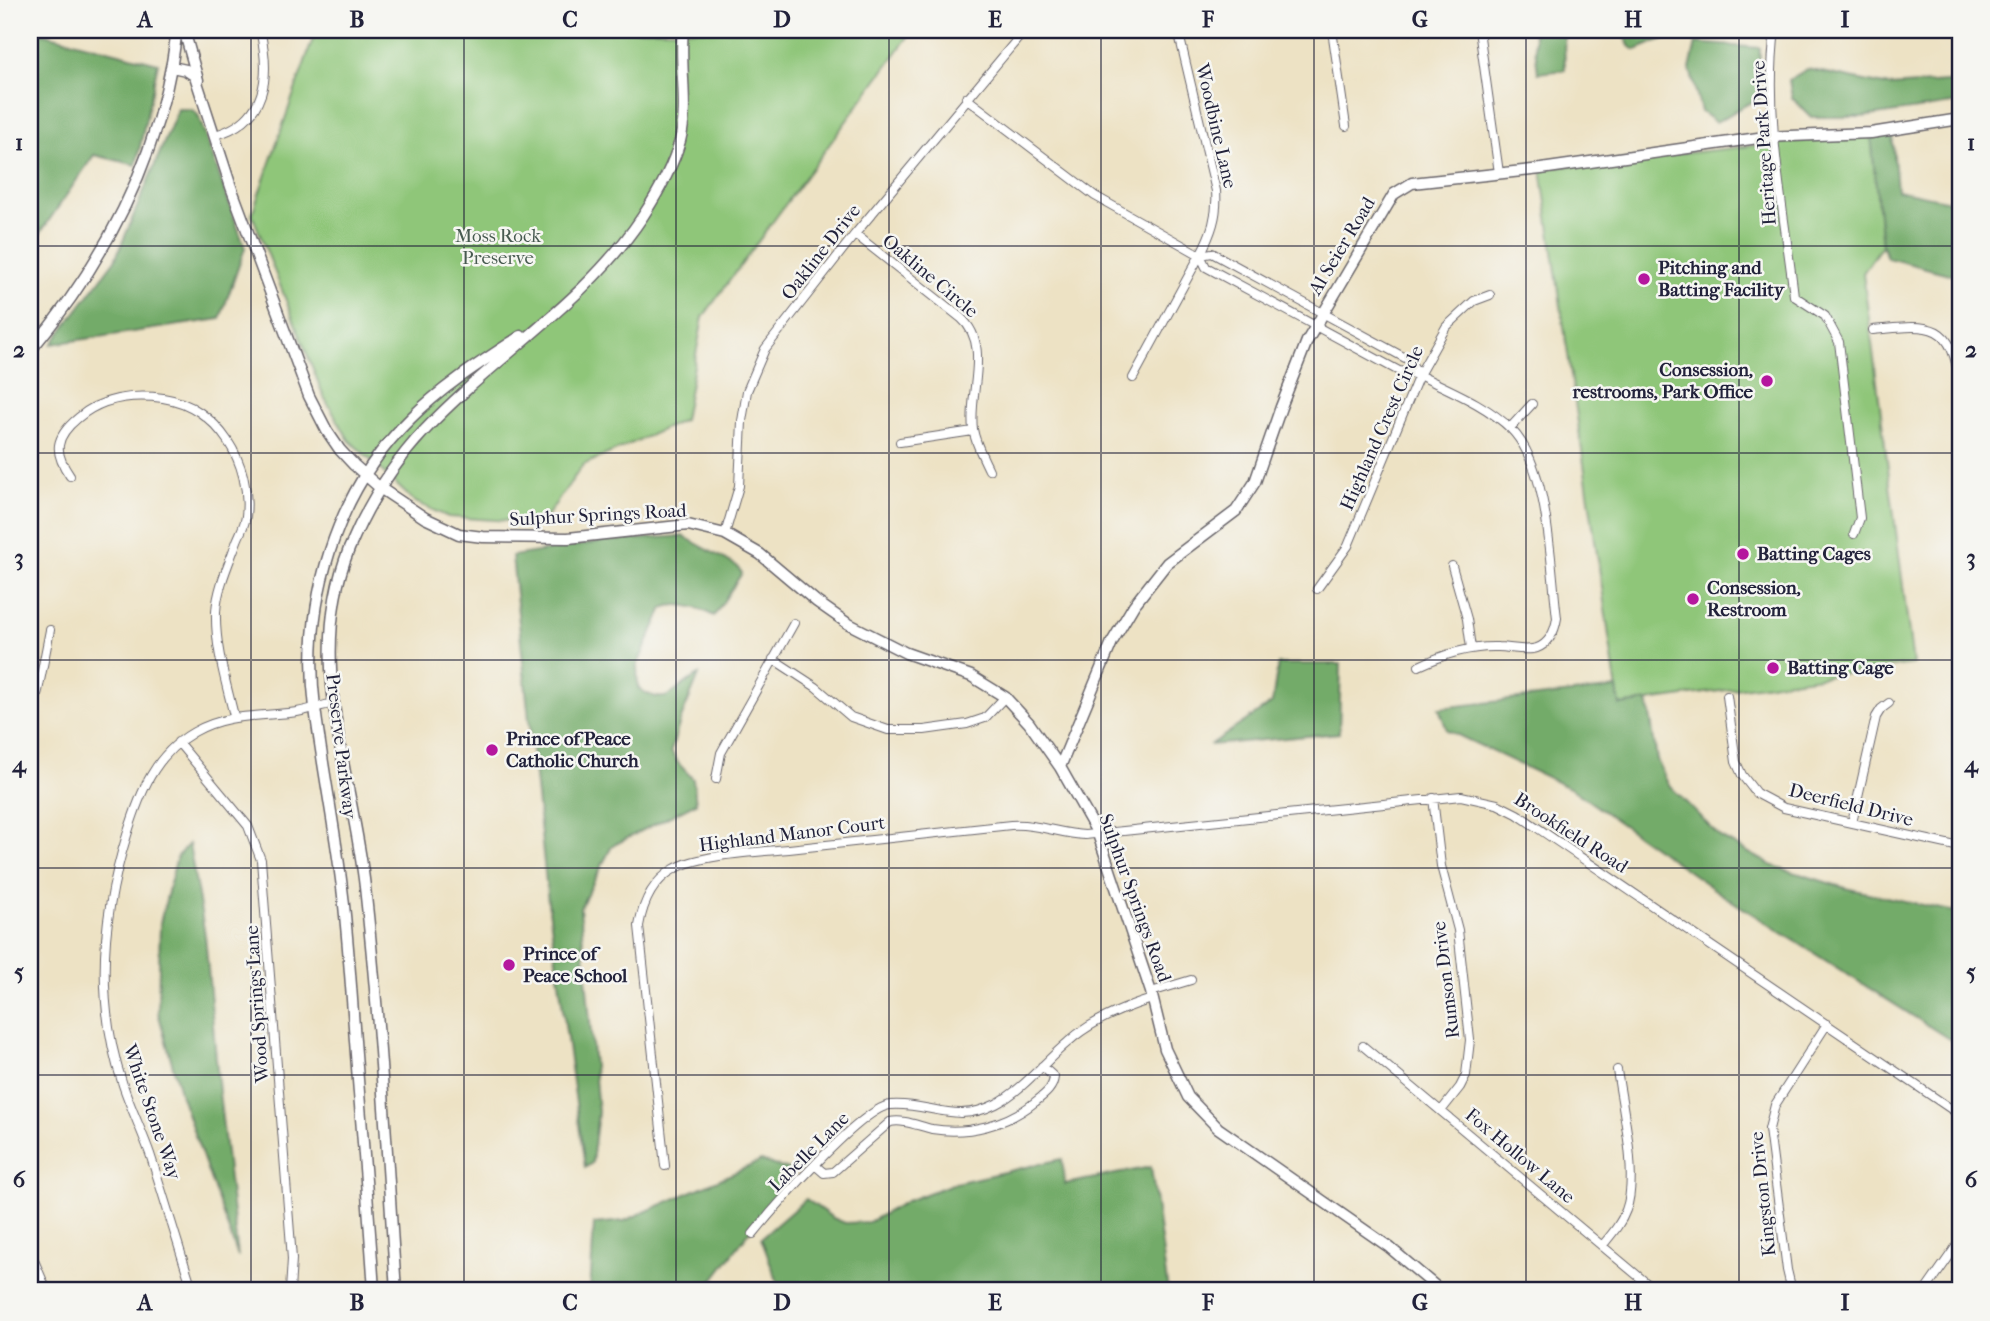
<svg xmlns="http://www.w3.org/2000/svg" width="1990" height="1321" font-family="'IM FELL French Canon',serif">
<style>
.green{fill:#8fc679;stroke:#58745a;stroke-width:2}
.forest{fill:#73ab69;stroke:#4a6652;stroke-width:2}
.lines{fill:none;stroke-linecap:round;stroke-linejoin:round}
.street-casing{stroke:#69656b;stroke-width:10}
.secondary-casing{stroke:#69656b;stroke-width:13}
.street{stroke:#fff;stroke-width:8}
.secondary{stroke:#fff;stroke-width:10}
.grid{fill:none;stroke:#22223b;stroke-width:2;stroke-opacity:0.55}
.poi-dot{fill:#b5179e;stroke:#f6f6f2;stroke-width:2.5}
.labels{text-anchor:middle;dominant-baseline:central;stroke-width:5;stroke-linejoin:round;paint-order:stroke}
.street-label{font-size:19px;fill:#22223b;stroke:#f6f6f2}
.park-label{font-size:19px;fill:#485b51;stroke:#f6f6f2}
.poi-label{font-size:19px;font-weight:bold;fill:#22223b;stroke:#f6f6f2;text-anchor:start}
.neatline{fill:none;stroke:#22223b;stroke-width:2.5}
.grid-label{font-size:23px;text-anchor:middle;font-weight:bold;fill:#22223b}
</style>
<rect width="100%" height="100%" fill="#f6f6f2"/>
<filter id="ink" filterUnits="userSpaceOnUse"><feTurbulence type="fractalNoise" baseFrequency=".0143" numOctaves="2"/><feDisplacementMap in="SourceGraphic" scale="14" xChannelSelector="R" yChannelSelector="G"/><feConvolveMatrix kernelMatrix="1 2 1 2 8 2 1 2 1" color-interpolation-filters="sRGB"/></filter>
<filter id="wash" filterUnits="userSpaceOnUse"><feTurbulence type="fractalNoise" baseFrequency=".00686" numOctaves="4" result="noise"/><feDisplacementMap in="SourceGraphic" scale="28" xChannelSelector="R" yChannelSelector="G"/><feGaussianBlur stdDeviation="1.57" result="paint"/><feColorMatrix in="noise" values="0 0 0 0 0 0 0 0 0 0 0 0 0 0 0 0 0 1.4 0 .05"/><feComposite in="paint" operator="in"/></filter>
<g filter="url(#wash)">
<rect width="100%" height="100%" fill="#ede2c4"/>
<path class="green" d="M316,30H913L703,317L684,420L583,465L542,523L448,517L415,502L349,440L324,397L252,214Z
M1871,133L1882,245L1863,273L1913,664L1619,705L1541,169Z"/>
<path class="forest" d="M30,30L158,63L136,165L94,155L30,248Z
M1533,30H1570L1564,34L1565,70L1538,73Z
M1623,30H1696L1695,35L1660,40L1636,50L1629,46Z
M1696,43L1760,48L1759,100C1741,104 1731,116 1715,122L1701,112L1690,69Z
M1807,69L1889,86L1960,81V103L1862,117H1811L1792,98L1789,80Z
M178,109H191L198,115L245,248L220,319L52,344L115,260Z
M1892,133L1897,190L1960,203V277L1887,258L1882,245L1871,136Z
M683,536L737,566L742,573L714,616C699,608 679,601 663,608L637,666L638,688C670,710 672,688 699,675L680,721L671,751L678,763L693,779L696,803L612,846L580,908L598,1112L592,1163L585,1168L548,902L512,556L607,541Z
M1278,664H1341L1339,733L1210,745L1272,703Z
M1617,688L1620,705L1648,701L1657,760L1668,784L1720,837L1771,865L1845,888L1960,913V1046L1721,894L1572,789L1447,730L1439,708Z
M189,844L205,935L219,1092L238,1257L181,1096L158,1012L160,923L177,856Z
M1062,1159L1065,1184L1151,1167L1168,1291H781L761,1238L806,1199L833,1218L845,1223L869,1222L907,1201L955,1183Z
M761,1161L795,1172L709,1285V1291H590L594,1224L624,1221Z"/>
</g>
<g filter="url(#ink)">
<g class="lines">
<g class="street-casing">
<path id="street" d="M1332,30L1346,126
M1479,30L1499,173
M1775,30C1764,118 1784,209 1794,296L1825,316L1839,342L1860,518L1854,534
M966,98L1095,196L1200,255L1206,267L1399,371L1419,375L1409,360L1212,253L1200,255
M215,135C267,121 271,76 260,30
M855,234L961,318C992,345 968,393 973,429C975,443 983,457 989,470
M1873,330C1931,324 1952,320 1960,386
M1133,378L1200,255C1211,234 1218,216 1216,191L1178,30
M1510,428L1532,404
M900,442L973,431
M70,476C53,452 55,437 78,418C101,398 133,394 163,398C218,406 252,464 246,516C245,525 240,533 237,541C229,563 217,589 216,612C215,648 226,682 234,716
M725,534L739,486L742,421L747,391L765,349L855,234L1025,30
M1452,566L1467,619L1471,648
M1317,589L1348,546L1419,375L1446,327L1474,301L1490,295
M773,659L816,687L851,717L888,730H924L967,724L985,718L1005,697
M1419,666C1444,654 1470,646 1498,647C1510,647 1526,652 1537,648C1550,643 1555,631 1557,618C1550,563 1550,469 1511,429C1487,405 1449,390 1419,375
M1727,696L1736,762L1742,775L1756,793L1784,808L1960,847
M30,717L38,691L50,630
M178,742L248,826L261,860L292,1259L290,1291
M716,779L721,753L794,623
M1433,798L1441,866L1458,930L1470,1040L1466,1075L1460,1087L1441,1111
M1852,823L1876,717L1881,709L1889,703
M1151,992L1191,980
M1363,1046L1656,1291
M665,1166L639,926C643,902 653,881 674,869C701,854 758,852 789,849C863,841 937,833 1011,825C1036,823 1060,834 1085,835L1461,796L1497,804L1517,814L1960,1115
M816,1166L824,1173L833,1172L890,1122C904,1119 918,1126 932,1129C968,1135 1007,1125 1035,1102C1044,1095 1053,1089 1054,1077L1042,1066
M753,1234C774,1208 863,1106 891,1105C929,1102 955,1125 996,1104C1024,1089 1044,1062 1068,1042C1091,1021 1123,1008 1152,999
M1602,1246C1611,1235 1621,1224 1626,1210C1639,1177 1622,1106 1617,1070
M30,1251L47,1291
M193,1291C178,1246 165,1200 150,1154C142,1131 131,1109 123,1085C95,1002 101,918 127,835C140,793 154,755 194,732C227,713 261,717 297,712C309,710 321,706 333,703
M1792,1291L1787,1270L1769,1129L1775,1105L1827,1024
M1925,1291L1960,1241"/>
</g>
<g class="secondary-casing">
<path id="secondary" d="M184,30L198,80
M172,67L186,70L195,76L231,187L309,396L327,431L340,450L354,465L380,488L425,518L459,534L483,537L568,538L688,525L725,534L760,554L817,602L847,623L906,653L971,676L1005,697L1029,723L1060,767L1098,834L1151,992L1165,1049L1188,1097L1218,1128L1389,1247L1441,1291
M30,351C108,258 162,151 177,30
M1060,767L1112,642L1134,605L1167,563L1236,511L1255,482L1281,407L1307,341L1394,194L1412,183L1541,169L1765,137L1871,133L1960,119
M374,1291C369,1212 362,1133 356,1054C352,1002 349,949 343,896C336,833 323,771 315,708C302,604 335,492 411,418C443,386 483,361 521,336
M396,1291C387,1157 380,1021 365,887C352,775 305,659 349,549C367,506 392,465 424,431C494,356 585,304 643,216C658,193 672,169 680,141C689,106 679,66 683,30"/>
</g>
<use href="#street" class="street"/>
<use href="#secondary" class="secondary"/>
</g>
</g>
<path class="grid" d="M251,30V1291M464,30V1291M676,30V1291M889,30V1291M1101,30V1291M1314,30V1291M1526,30V1291M1739,30V1291M30,246H1960M30,453H1960M30,660H1960M30,868H1960M30,1075H1960"/>
<g class="poi-dot">
<circle cx="1644" cy="279" r="7"/>
<circle cx="1767" cy="381" r="7"/>
<circle cx="1743" cy="554" r="7"/>
<circle cx="1693" cy="599" r="7"/>
<circle cx="1773" cy="668" r="7"/>
<circle cx="492" cy="750" r="7"/>
<circle cx="509" cy="965" r="7"/>
</g>
<g class="labels">
<g class="street-label">
<text transform="translate(1216 126) rotate(77)">Woodbine Lane</text>
<text transform="translate(1764 143) rotate(-94)">Heritage Park Drive</text>
<text transform="translate(1342 246) rotate(-59)">Al Seier Road</text>
<text transform="translate(821 252) rotate(-52)">Oakline Drive</text>
<text transform="translate(930 276) rotate(40)">Oakline Circle</text>
<text transform="translate(1382 428) rotate(-66)">Highland Crest Circle</text>
<text transform="translate(598 515) rotate(-3)">Sulphur Springs Road</text>
<text transform="translate(341 746) rotate(83)">Preserve Parkway</text>
<text transform="translate(1851 805) rotate(14)">Deerfield Drive</text>
<text transform="translate(1571 833) rotate(33)">Brookfield Road</text>
<text transform="translate(792 834) rotate(-7)">Highland Manor Court</text>
<text transform="translate(1135 898) rotate(70)">Sulphur Springs Road</text>
<text transform="translate(1446 980) rotate(-97)">Rumson Drive</text>
<text transform="translate(257 1004) rotate(-94)">Wood Springs Lane</text>
<text transform="translate(152 1112) rotate(71)">White Stone Way</text>
<text transform="translate(809 1152) rotate(-45)">Labelle Lane</text>
<text transform="translate(1520 1156) rotate(40)">Fox Hollow Lane</text>
<text transform="translate(1763 1194) rotate(-96)">Kingston Drive</text>
</g>
<g class="park-label">
<text x="498" y="236">Moss Rock<tspan x="498" dy="22">Preserve</tspan></text>
</g>
<g class="poi-label">
<text x="1658" y="268">Pitching and<tspan x="1658" dy="22">Batting Facility</tspan></text>
<text x="1753" y="370" text-anchor="end">Consession,<tspan x="1753" dy="22">restrooms, Park Office</tspan></text>
<text x="1757" y="554">Batting Cages</text>
<text x="1707" y="588">Consession,<tspan x="1707" dy="22">Restroom</tspan></text>
<text x="1787" y="668">Batting Cage</text>
<text x="506" y="739">Prince of Peace<tspan x="506" dy="22">Catholic Church</tspan></text>
<text x="523" y="954">Prince of<tspan x="523" dy="22">Peace School</tspan></text>
</g>
</g>
<rect width="1990" height="1321" fill="none" stroke="#f6f6f2" stroke-width="77"/>
<rect x="38" y="38" width="1914" height="1244" class="neatline"/>
<g class="grid-label">
<text x="145" y="27">A</text>
<text x="357" y="27">B</text>
<text x="570" y="27">C</text>
<text x="782" y="27">D</text>
<text x="995" y="27">E</text>
<text x="1208" y="27">F</text>
<text x="1420" y="27">G</text>
<text x="1633" y="27">H</text>
<text x="1845" y="27">I</text>
<text x="19" y="150">1</text>
<text x="1971" y="150">1</text>
<text x="19" y="357">2</text>
<text x="1971" y="357">2</text>
<text x="19" y="565">3</text>
<text x="1971" y="565">3</text>
<text x="19" y="772">4</text>
<text x="1971" y="772">4</text>
<text x="19" y="979">5</text>
<text x="1971" y="979">5</text>
<text x="19" y="1187">6</text>
<text x="1971" y="1187">6</text>
<text x="145" y="1310">A</text>
<text x="357" y="1310">B</text>
<text x="570" y="1310">C</text>
<text x="782" y="1310">D</text>
<text x="995" y="1310">E</text>
<text x="1208" y="1310">F</text>
<text x="1420" y="1310">G</text>
<text x="1633" y="1310">H</text>
<text x="1845" y="1310">I</text>
</g>
</svg>
